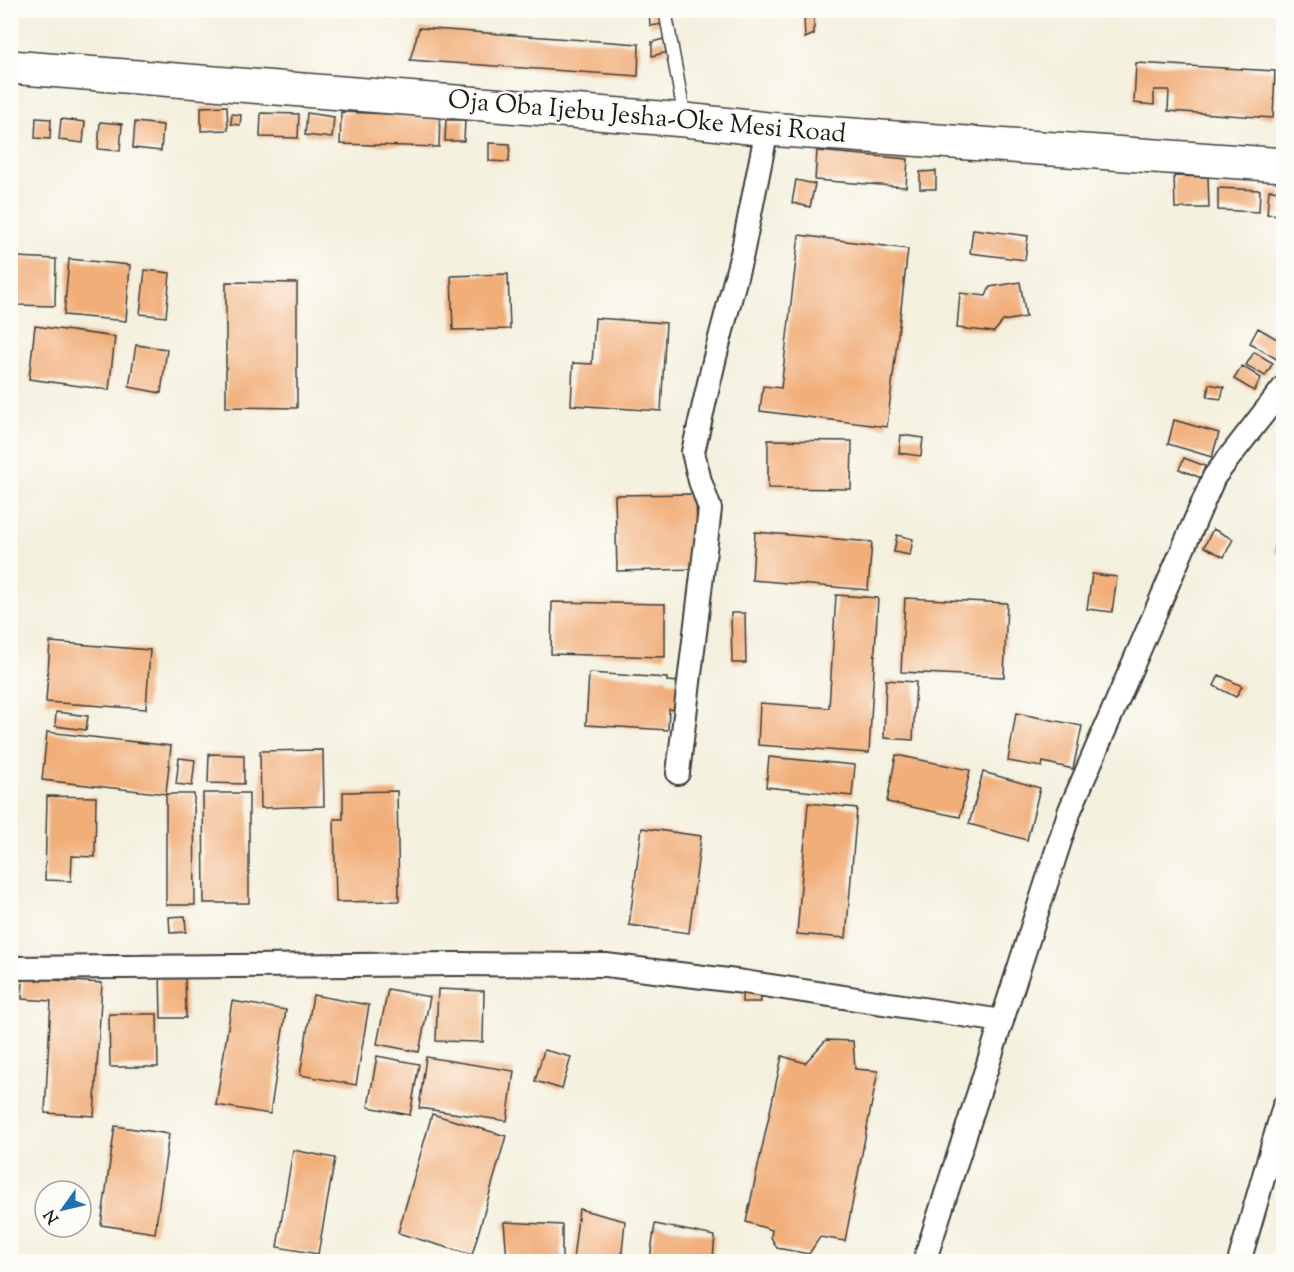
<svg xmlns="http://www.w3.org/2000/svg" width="1294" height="1272" font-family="'Sorts Mill Goudy',serif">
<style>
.building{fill:#f1ae79}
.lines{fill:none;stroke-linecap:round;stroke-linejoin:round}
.service-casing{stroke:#3c3c39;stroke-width:15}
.minor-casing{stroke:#3c3c39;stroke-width:26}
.secondary-casing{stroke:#3c3c39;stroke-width:36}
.service{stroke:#fff;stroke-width:12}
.minor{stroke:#fff;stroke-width:22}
.secondary{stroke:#fff;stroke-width:33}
.labels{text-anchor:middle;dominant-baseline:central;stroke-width:5;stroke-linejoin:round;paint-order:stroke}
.street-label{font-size:26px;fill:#1c1c1c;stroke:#fdfcf7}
</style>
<rect width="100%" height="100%" fill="#fdfcf7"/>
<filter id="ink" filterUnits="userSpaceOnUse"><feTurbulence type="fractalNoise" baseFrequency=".0167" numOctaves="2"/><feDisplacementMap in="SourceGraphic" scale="12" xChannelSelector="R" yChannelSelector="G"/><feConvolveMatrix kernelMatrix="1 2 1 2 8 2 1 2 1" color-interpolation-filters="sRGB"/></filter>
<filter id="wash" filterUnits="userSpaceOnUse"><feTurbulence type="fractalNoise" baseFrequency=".008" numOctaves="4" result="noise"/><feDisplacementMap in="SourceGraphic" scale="24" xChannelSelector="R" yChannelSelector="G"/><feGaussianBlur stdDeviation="1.35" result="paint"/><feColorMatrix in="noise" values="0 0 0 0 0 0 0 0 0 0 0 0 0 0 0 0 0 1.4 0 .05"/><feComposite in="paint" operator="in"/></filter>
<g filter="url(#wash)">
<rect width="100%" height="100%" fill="#f4f0de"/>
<g id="blocks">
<path class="building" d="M649,10H662L663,24L650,26Z
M814,15V34L805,38L804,19Z
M419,28L639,44L638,76L410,60Z
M664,39L668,52L652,56V42Z
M1136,63L1275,71L1273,118L1168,111L1169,90H1154V105L1134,103Z
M227,106L228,130L201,131V107Z
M341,112L440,116L439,147L340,144Z
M261,113L299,114L298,138L260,137Z
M307,113L334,117L332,138L305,135Z
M232,114L241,115L240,125L231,124Z
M36,118L51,119L50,139L35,138Z
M61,119L85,122L83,143L59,140Z
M446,120H465L464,141H445Z
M100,122L122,124L120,151L98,149Z
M135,122L163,125L161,151L133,148Z
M489,143L510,144L509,162L489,161Z
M817,151L908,159L906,187L815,180Z
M936,171V189H920V172Z
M1174,176L1208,177L1209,208H1175Z
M796,180L815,184L810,207L792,203Z
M1218,188L1260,190L1259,212L1218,210Z
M1269,190L1282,191L1280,215L1267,214Z
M973,229L1028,236L1025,260L970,253Z
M799,235L908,249L887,427L760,411L763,386L781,388Z
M17,257L56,259L55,306L16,305Z
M69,259L130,265L126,321L64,315Z
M145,270L170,273L166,317L140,314Z
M508,274L510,329L453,330L451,276Z
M226,282L297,283V408L226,407Z
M1020,282L1026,317L1003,321L994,332L957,328L960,293L986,296L990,287Z
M595,318L666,323L661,411L571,405L573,363L592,364Z
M35,326L115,337L109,390L29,379Z
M1258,328L1284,343V351L1278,360L1250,343Z
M136,345L167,349L161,393L129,387Z
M1254,352L1273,363L1265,376L1246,365Z
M1242,366L1261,378L1254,391L1234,379Z
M1209,384L1224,387L1221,399L1207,397Z
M1174,420L1219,433L1212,457L1168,444Z
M901,435L923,438L921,456L899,453Z
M768,440L852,441L851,489L768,488Z
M1184,458L1205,466L1201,478L1179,469Z
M696,494L698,569L617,571L615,495Z
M1280,508H1284V554L1275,553Z
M1213,529L1233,539L1224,557L1204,547Z
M755,532L872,542L868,590L752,580Z
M897,535L913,539L910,555L894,552Z
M1092,574L1117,577L1112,612L1087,609Z
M836,595L878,598L869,753L758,745L760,703L829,708Z
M905,598L1007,603L1004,677L901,672Z
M552,602L665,604V657L551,654Z
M731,613H745L746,663H732Z
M50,642L150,650L146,709L46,702Z
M589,673L667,678V681L680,682L678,710L669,709L668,730L586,725Z
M1219,675L1242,686L1236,697L1214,686Z
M886,680L916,682L913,740L884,738Z
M56,712L88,716L86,730L55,726Z
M1016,713L1082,726L1073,769L1043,762L1042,767L1008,761Z
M47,732L171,746L166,794L42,780Z
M323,750L324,806L261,808L260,751Z
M209,754L244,755V784L208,783Z
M896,755L970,770L960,817L887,802Z
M769,757L855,765L852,796L766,787Z
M179,758L195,760L192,786L176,784Z
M983,772L1040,788L1027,840L969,824Z
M397,791L399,901L336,902L334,819H343V792Z
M203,793H249V903H204Z
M166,794H194L195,905H166Z
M47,796L96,797L95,857L72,856L71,881L45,880Z
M808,803L857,808L846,938L797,934Z
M642,828L701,836L689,933L629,925Z
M185,916L186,932L170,933L169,917Z
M160,971H185L186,1018H161Z
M23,978L102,983L94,1116L45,1113L51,1001L22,999Z
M388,989L430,997L419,1052L377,1044Z
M438,989L484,991L483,1042L436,1041Z
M742,989H760L761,1002H742Z
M313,995L369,1005L356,1085L300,1075Z
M232,1001L286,1010L270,1114L216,1105Z
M109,1014H157L158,1067H110Z
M826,1040L853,1041L855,1069L878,1071L845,1241L820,1237L809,1254L777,1248L771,1237L772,1230L746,1222L782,1056L805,1063Z
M544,1050L571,1057L562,1089L535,1081Z
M377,1056L419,1064L410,1115L368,1107Z
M426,1057L514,1071L507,1121L419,1108Z
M432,1114L506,1136L472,1255L398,1233Z
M115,1126L169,1134L155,1233L101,1225Z
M293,1150L335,1158L318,1254L277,1247Z
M579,1209L625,1221L621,1262H587L573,1260Z
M504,1222L562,1225V1262L507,1258Z
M655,1224L715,1236L713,1258L717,1262H664L663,1259H650Z"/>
</g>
</g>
<g filter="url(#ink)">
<use href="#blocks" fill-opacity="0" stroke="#3c3c39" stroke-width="1.5"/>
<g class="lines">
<g class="service-casing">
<path id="service" d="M665,10L685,119"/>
</g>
<g class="minor-casing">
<path id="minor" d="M678,773L710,509L700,481L693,452L715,357L742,254L767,129
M10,968L458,964L606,965L744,982L1002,1021
M924,1262L1070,810L1214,477L1284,387
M1239,1262L1284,1106"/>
</g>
<g class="secondary-casing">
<path id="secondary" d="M10,67L685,120L767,129L1284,165"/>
</g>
<use href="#service" class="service"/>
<use href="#minor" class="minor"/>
<use href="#secondary" class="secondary"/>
</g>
</g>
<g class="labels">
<g class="street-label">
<text transform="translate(647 118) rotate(5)">Oja Oba Ijebu Jesha-Oke Mesi Road</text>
</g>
</g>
<rect width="1294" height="1272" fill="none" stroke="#fdfcf7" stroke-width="36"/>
<g transform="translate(63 1209) rotate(236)"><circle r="28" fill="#fdfcf7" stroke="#a3a29f" stroke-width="1.5"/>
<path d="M0-4.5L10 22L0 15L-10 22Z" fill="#1f6fb2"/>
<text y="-9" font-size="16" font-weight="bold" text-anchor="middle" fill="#1c1c1c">N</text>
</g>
</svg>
